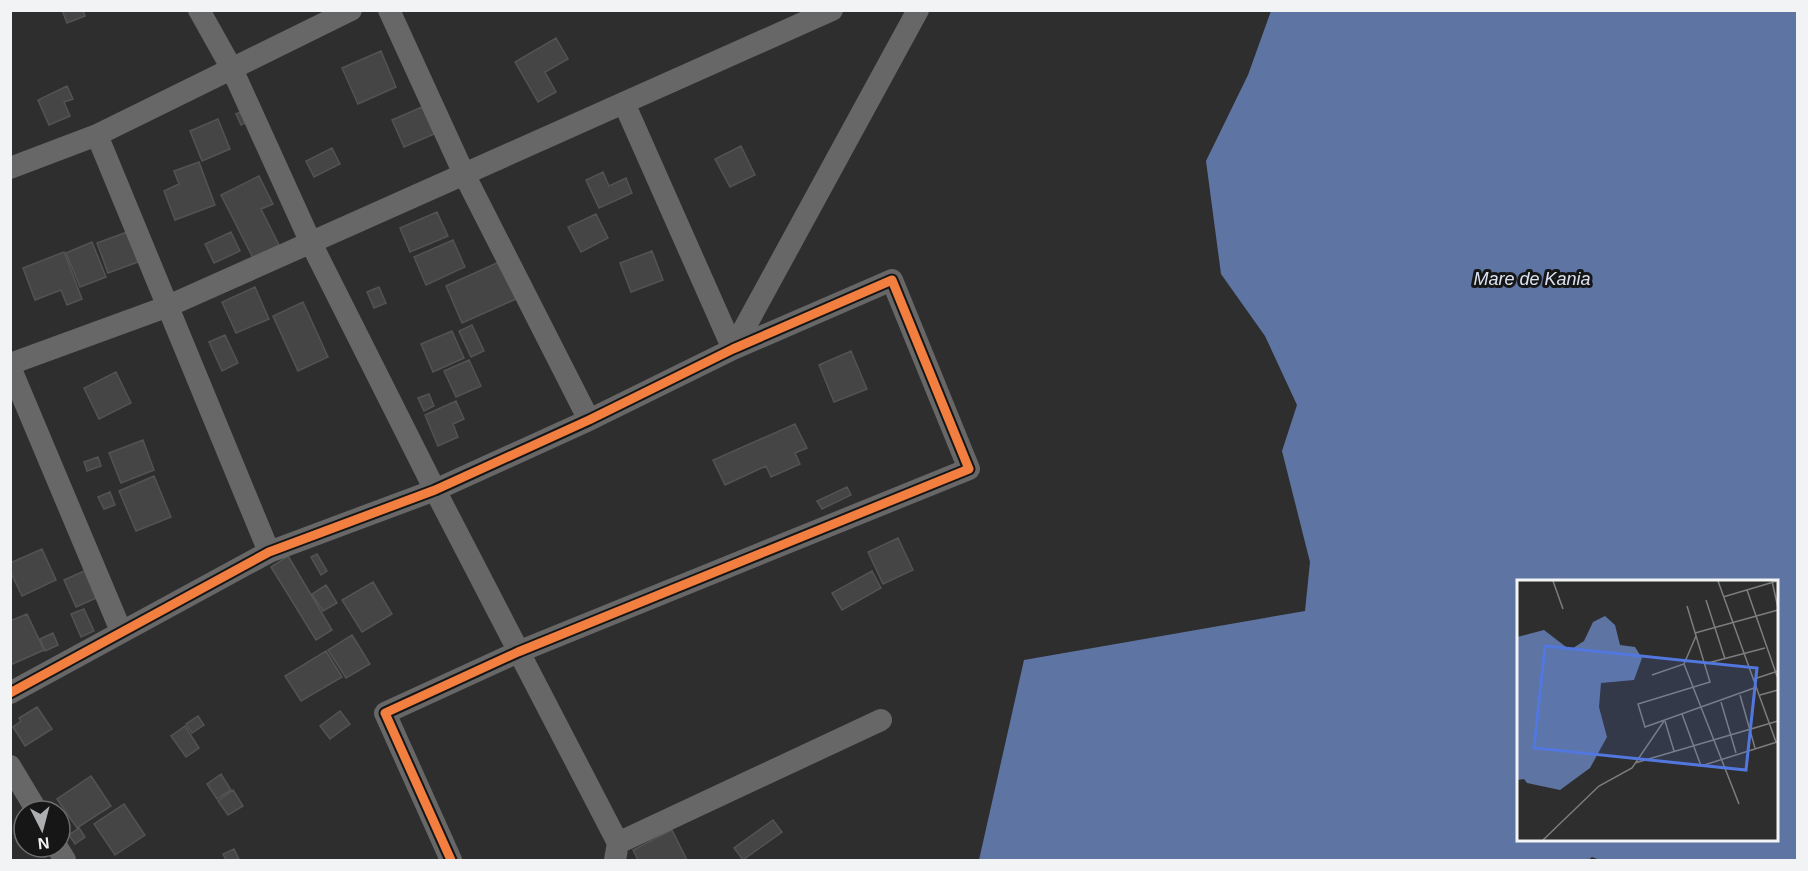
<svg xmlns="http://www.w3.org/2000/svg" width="1808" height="871" font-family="Helvetica,sans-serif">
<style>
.water{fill:#5e75a3;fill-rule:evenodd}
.building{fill:#454546;stroke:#525354;stroke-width:1.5}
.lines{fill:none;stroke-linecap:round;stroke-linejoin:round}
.street{stroke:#676768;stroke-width:22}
.cycleway-casing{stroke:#161617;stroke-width:13}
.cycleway{stroke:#f27e40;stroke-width:9}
.labels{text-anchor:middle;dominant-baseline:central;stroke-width:6;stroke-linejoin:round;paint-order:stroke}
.water-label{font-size:18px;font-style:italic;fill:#dce4f3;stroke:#161617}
.inset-road{fill:none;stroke:#7c7d7e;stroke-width:1.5}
.view{fill:#5277df;fill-opacity:0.15;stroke:#5277df;stroke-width:3}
.inset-edge{fill:none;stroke:#f2f3f4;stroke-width:3}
</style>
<rect width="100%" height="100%" fill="#2e2e2f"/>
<path class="water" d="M1271,11H1797V860H1600L1592,857L1588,860H979L1024,660L1305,611L1310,562L1282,451L1297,405L1265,336L1221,274L1206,161L1248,75ZM1518,582H1776V840H1518Z"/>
<path class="building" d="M62,10H83L85,16L67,23Z
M556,38L568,59L545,72L556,92L538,102L515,62Z
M381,51L396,87L358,104L342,68Z
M67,86L73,99L64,102L70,116L49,125L38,100Z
M422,107L434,134L404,147L392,120Z
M246,110L251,120L241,125L236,114Z
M218,119L230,149L202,161L190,131Z
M741,146L755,175L730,187L715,159Z
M332,148L340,164L314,177L306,161Z
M199,162L215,205L175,220L164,191L179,184L174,171Z
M603,172L609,186L626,178L632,193L599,208L586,180Z
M259,176L273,204L261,209L279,245L253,258L221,195Z
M437,212L448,236L410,252L400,228Z
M596,214L608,238L581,252L568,227Z
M127,232L138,262L108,273L97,243Z
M231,232L240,251L214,263L205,244Z
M453,240L465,267L426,285L414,257Z
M92,242L106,277L80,287L66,253Z
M652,251L663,280L631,292L620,263Z
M64,252L82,299L67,305L61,290L35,300L23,268Z
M499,262L516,299L462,323L446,286Z
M255,287L269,319L236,333L222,302Z
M379,287L386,303L374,308L367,292Z
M303,302L328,357L298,371L273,316Z
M472,325L484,351L471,357L459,331Z
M452,331L464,358L433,372L421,344Z
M225,335L238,363L222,371L209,342Z
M851,351L867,389L834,402L819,365Z
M469,360L481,386L456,397L444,371Z
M116,372L131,403L99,419L84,388Z
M429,394L434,406L424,411L418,398Z
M456,401L464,419L453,424L458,437L438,446L425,415Z
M795,424L807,448L795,453L800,464L771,477L766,466L725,485L713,460Z
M143,440L154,470L121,483L109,453Z
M98,457L101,466L87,471L84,462Z
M154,476L171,517L136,531L119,491Z
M847,487L851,495L822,509L817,501Z
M110,492L115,505L104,509L98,497Z
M898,538L913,570L883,584L868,552Z
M42,549L56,580L22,596L10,571V563Z
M317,554L327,571L321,575L311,557Z
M288,556L332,630L316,640L271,567Z
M91,568L103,595L76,607L64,580Z
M872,571L881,588L842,610L832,593Z
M373,582L392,614L362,632L342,600Z
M326,585L337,603L323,611L312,594Z
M84,609L94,631L81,637L71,614Z
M27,614L44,650L10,665V621Z
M53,633L58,645L45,651L40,639Z
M352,635L370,664L346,678L328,650Z
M326,651L342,677L301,701L285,676Z
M37,707L52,729L25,746L13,727L21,721L19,718Z
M340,711L350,724L330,739L320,726Z
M198,716L204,725L192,733L186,724Z
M185,726L199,748L186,757L171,736Z
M221,774L231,790L217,799L207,784Z
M91,776L111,806L77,828L57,799Z
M233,790L243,806L228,815L218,801Z
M124,804L145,835L115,855L94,824Z
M773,820L782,832L743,860L734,848Z
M79,828L85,837L75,844L69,835Z
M672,830L687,860H638L633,850Z
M234,849L239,859L226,860L223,854Z"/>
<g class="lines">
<path class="street" d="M199,10L232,69L311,243L435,490L618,843
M389,10L464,174L589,420
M624,103L733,349
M97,135L269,552
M10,168L97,135L351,10
M733,349L918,10
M10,364L166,307L832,10
M10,367L121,631
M10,693L269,552L435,490L589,420L733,349L892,280L969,469L518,652L385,713L451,860
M10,766L37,811
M57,847L65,860
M615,860L618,843L881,720"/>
<g class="cycleway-casing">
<path id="cycleway" d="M10,693L269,552L435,490L589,420L733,349L892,280L969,469L518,652L385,713L451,860"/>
</g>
<use href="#cycleway" class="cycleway"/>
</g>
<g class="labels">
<g class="water-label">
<text x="1532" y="279">Mare de Kania</text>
</g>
</g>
<g transform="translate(1517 580)">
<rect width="261" height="261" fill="#2e2e2f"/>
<path d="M88,36L98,45L103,65L118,67L125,78L117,100L84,103L82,127L90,157L73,188L43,210L10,203L7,199L0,200V57L27,50L53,70L67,61L76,42Z" fill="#5e75a3"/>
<path class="inset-road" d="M36,1L46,29M201,1L259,162M255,1L261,28M230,10L261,99M206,17L260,1M189,20L208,79M170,26L193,102L121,124L128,147L240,107M178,53L261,30M167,84L222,224M187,84L248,68M135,95L167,84L179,56M237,99L261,91M223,115L238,168M243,115L261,110M204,122L219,173M165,134L184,186L260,162M148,141L157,171M118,183L261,141M26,260L82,206L115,188L147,141"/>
<path class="view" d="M28,66L240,88L229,190L17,168Z"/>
<rect width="261" height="261" class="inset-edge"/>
</g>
<rect width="1808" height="871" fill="none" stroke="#f2f3f4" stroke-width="24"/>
<g transform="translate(42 829) rotate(174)"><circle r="28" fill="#161617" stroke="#6e6e6f" stroke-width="1.5"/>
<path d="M0-4.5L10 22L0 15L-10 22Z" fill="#adaeaf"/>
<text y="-9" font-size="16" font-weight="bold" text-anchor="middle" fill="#f2f3f4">N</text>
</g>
</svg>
